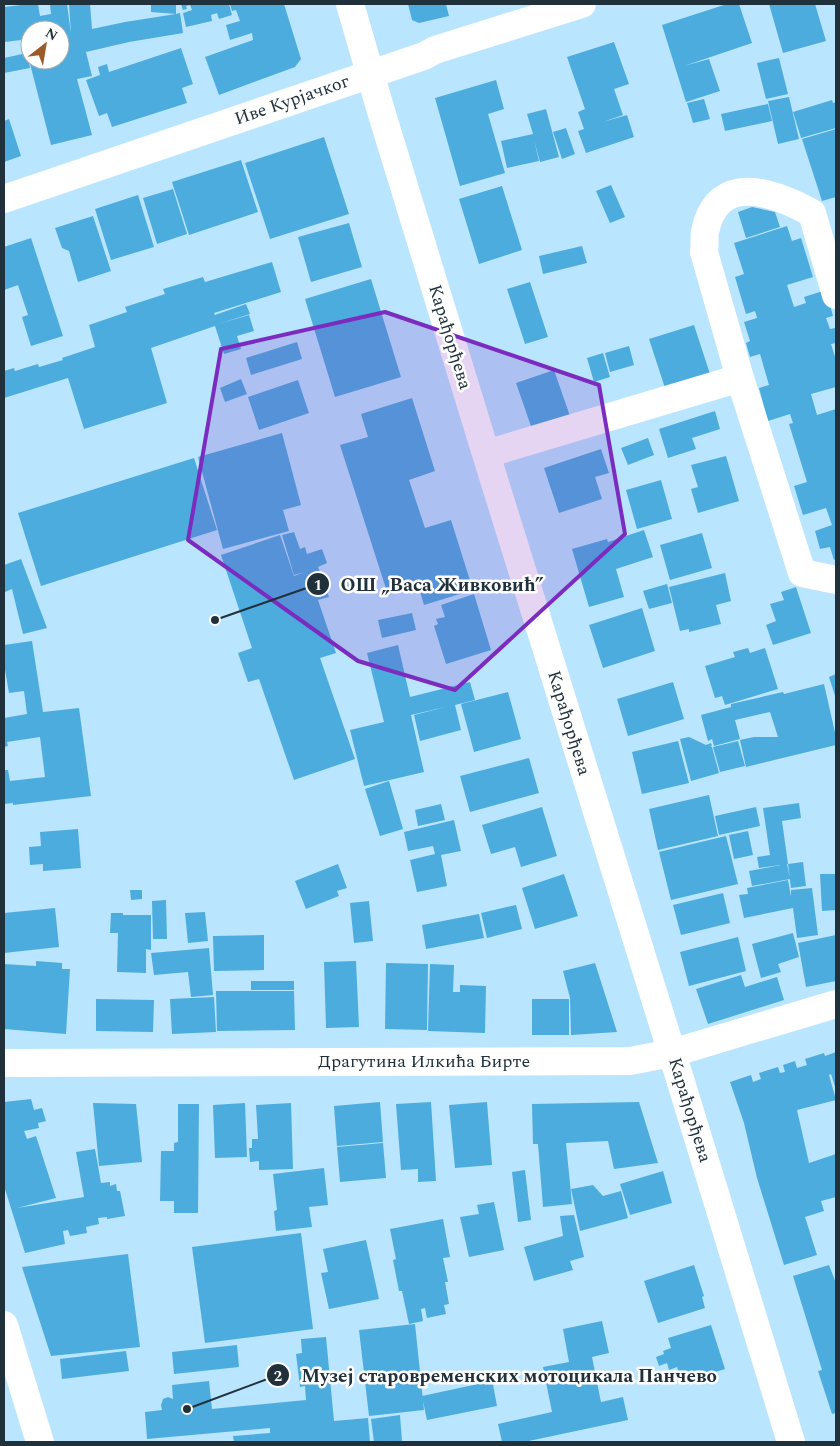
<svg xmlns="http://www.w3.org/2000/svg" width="840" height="1446" font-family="Spectral,serif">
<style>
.building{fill:#4dacde}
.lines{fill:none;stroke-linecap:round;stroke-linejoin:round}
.minor{stroke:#fff;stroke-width:28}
.marked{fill:#7b2cbf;fill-opacity:0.2;stroke:#7b2cbf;stroke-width:4;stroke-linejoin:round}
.labels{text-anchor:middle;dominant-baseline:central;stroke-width:5;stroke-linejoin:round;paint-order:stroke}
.street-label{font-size:18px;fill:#20313b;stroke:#fff}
.leader{fill:none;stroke:#20313b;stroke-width:2}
.callout-dot{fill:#20313b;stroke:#fff;stroke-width:2}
.mark-label{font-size:15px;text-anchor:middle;font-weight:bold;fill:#fff}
.callout-label{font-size:19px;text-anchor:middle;font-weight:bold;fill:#20313b;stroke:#fff;stroke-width:5;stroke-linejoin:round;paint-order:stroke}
</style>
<rect width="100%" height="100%" fill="#b9e5ff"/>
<path class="building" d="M30,4H38L40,16L51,14L50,4H67L71,34L69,4H90L92,29L125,22L176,14L151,12V4H176V14L180,13L183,33L129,42L86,52L92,76L77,79L92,135L51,145L28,56L30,68L4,73V58L27,53L26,46L30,45V60H60V37L69,35L60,36V30H30V39L4,42V7Z
M181,4H229L232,15L219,19L217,13L211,15L212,21L186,27L183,13L192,10L190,5L186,6L187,9L183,10Z
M230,4H284L301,59L295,67L219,95L205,57L253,40L252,33L230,40L226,25L240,21L236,10L232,11Z
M408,4H446L449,16L419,23L412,20Z
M727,4H739L752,43L684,66L709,59L720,91L686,102L662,25Z
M769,4H815L826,41L783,53Z
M614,42L629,84L614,89L623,115L603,122L627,115L634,137L586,153L578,131L584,129L578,112L585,109L567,57Z
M181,48L193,84L182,88L187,103L112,127L107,113L99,116L86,80L100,75L98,67L107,64L109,72Z
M779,58L788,94L766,99L757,63Z
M496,80L504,109L488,114L505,173L460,186L435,98Z
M789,97L799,139L778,144L768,101Z
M704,99L710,119L693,123L687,103Z
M832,100L833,103L836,102V128L801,138L793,112Z
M768,104L772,121L725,131L721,114Z
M546,109L559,157L540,162L534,140L539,161L507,168L501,141L533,134L527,114Z
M9,119L21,156L4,162V121Z
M566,128L575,154L562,159L553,132Z
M836,129V197L822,201L802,139Z
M324,137L349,214L270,239L245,163Z
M241,160L258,212L189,235L172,182Z
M611,185L625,217L610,223L596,191Z
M502,186L522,250L479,264L459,199Z
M173,189L187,234L157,244L143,198Z
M138,195L154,247L111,260L95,209Z
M752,207L775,212L780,227L746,238L738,212Z
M93,216L111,271L78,282L69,251L62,248L55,228Z
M349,223L362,267L311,282L298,237Z
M787,226L792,241L801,238L813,277L787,285L794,307L806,303L804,297L826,290L833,316L826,318L830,329L835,328L836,331V343L831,344L836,360V387L811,394L817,415L836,409V559L834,560L830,547L820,549L815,531L832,525L826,508L803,515L794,486L807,482L789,424L793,423L790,414L768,421L759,388L769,385L760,354L750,357L746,343L750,341L744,322L757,318L755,311L746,314L735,277L744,274L734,243Z
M31,238L63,336L31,346L22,317L28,315L18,285L4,290V247Z
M582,246L587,263L543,274L539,256Z
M272,262L281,292L214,313L215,315L246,304L250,314L218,324L249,315L254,331L237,336L241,349L224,354L215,326L151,348L167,403L84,429L68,378L4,398V371L14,368L15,371L38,364L39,367L63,360L62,358L95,347L89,325L127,312L125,307L165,294L163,289L203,277L205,282Z
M371,279L401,377L335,397L305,299Z
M530,282L548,337L525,344L507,289Z
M694,325L710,374L665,388L649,339Z
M297,342L302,359L251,375L246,358Z
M629,346L634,365L610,372L605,353Z
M603,353L610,377L594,382L587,358Z
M554,370L571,419L533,432L516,383Z
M241,379L247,394L225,402L220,388Z
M298,380L309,413L259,430L248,397Z
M412,398L435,471L409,480L425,528L451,520L473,590L424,605L418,585L388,595L340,445L368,437L361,414Z
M715,411L720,429L692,438L696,449L668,458L659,429Z
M282,433L301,505L283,510L289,531L223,549L198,457Z
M648,438L654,455L628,465L621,448Z
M601,449L609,473L595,477L602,499L559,513L544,468Z
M726,456L739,501L698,513L691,489L698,487L691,465Z
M194,458L217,530L41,586L18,513Z
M661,480L672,519L637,529L626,490Z
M644,530L653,557L616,569L624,597L589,607L572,549L607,539L608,542Z
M294,532L300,549L305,547L307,554L322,549L327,563L318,567L329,597L318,600L336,653L320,658L355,759L294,780L259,679L248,682L238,653L252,648L221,555L280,535L294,576L305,572L294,575L282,535Z
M702,533L712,568L670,580L660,545Z
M21,559L47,628L23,634L12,589L5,592L4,588V565Z
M725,573L731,601L716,605L721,624L689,632V629L680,631L669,587Z
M667,584L672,603L649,609L643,591Z
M796,587L811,633L773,645L766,625L776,621L770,604L784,600L781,592Z
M474,594L491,650L446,664L434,626L438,624L436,619L445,617L441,605Z
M642,608L655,651L603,668L589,625Z
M412,613L416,630L382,638L378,620Z
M32,641L43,712L79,708L91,796L13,805V803L4,804V770H8L10,781L45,777L40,737L7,742L8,746L4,747V718L27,714L24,691L9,693L4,664V645Z
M398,645L410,697L470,682L475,700L455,705L461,730L420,741L414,715L449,706L411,715L424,772L364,786L350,730L384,722L367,653Z
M748,648L750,653L765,648L778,689L725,705L722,696L715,698L705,666L735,657L733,652Z
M836,674V699L829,677Z
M673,682L684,719L628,736L617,699Z
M824,684L836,737V745L746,767L740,740L754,737H778L770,712L735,720L740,739L714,746L712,739L708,741L701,715L731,707V704L783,692L784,694Z
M508,692L521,739L474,752L461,704Z
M689,737L706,745L711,743L712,746L710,747H712L719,773L691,781L680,739Z
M678,741L689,783L642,794L632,752Z
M738,741L745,766L720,772L713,747Z
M529,758L539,793L470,812L460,776Z
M389,781L403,829L380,836L365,789Z
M709,795L718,836L658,850L649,809Z
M799,803L801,818L782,821L788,864L759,868L757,857L770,855L763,808Z
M441,804L445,820L418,826L415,810Z
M542,807L557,856L521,867L515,847L491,854L482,825Z
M756,807L760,826L719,835L715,816Z
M454,820L461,851L441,855L447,886L417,892L410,860L435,854L433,846L408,851L404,832Z
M78,829L81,868L43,871V864L30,865L29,847L41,846L40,832Z
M748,831L753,855L734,859L729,835Z
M726,836L738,884L671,900L659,852Z
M803,862L806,886L791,888L788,864Z
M338,864L347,888L337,891L339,896L306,909L295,881Z
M787,864L790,879L752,886L749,871Z
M564,874L578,916L535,929L522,888Z
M820,874H836V910L822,911Z
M788,880L791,897V890L812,888L818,935L797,938L793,908L744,918L739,895L748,894L747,888Z
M130,890H142V899L131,900Z
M723,893L730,923L681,935L673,905Z
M166,900L167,939H153L152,901Z
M369,901L373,941L354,943L350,903Z
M516,905L522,929L487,938L481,913Z
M55,908L59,947L4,953V913Z
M205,912L208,941L188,943L185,913Z
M111,913H123V915H151V950L146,949V973L117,972L118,933H110Z
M479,914L484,938L426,949L422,925Z
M793,933L799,957L778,964L781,972L761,978L752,944Z
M264,935V970L214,971L213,936Z
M836,935V981L806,987L798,943Z
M738,937L746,971L689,986L680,952Z
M209,948L213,995L191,997L188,972L154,975L151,953Z
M36,961L62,963V969H70L66,1034L4,1029V964L36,966Z
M356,961L359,1027L326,1028L324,962Z
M386,963L428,964L427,1030L385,1029Z
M595,963L617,1032L571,1035L570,998L563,971Z
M430,964L454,965L453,992H460V985L486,986L485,1033L428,1031Z
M741,975L745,987L777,977L784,1000L708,1024L696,989Z
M251,981H294V990H251Z
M216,991H294L295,1030L217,1031Z
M214,997L216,1032L172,1034L170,999Z
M96,999L154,1000L153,1032L96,1031Z
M532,999H569V1035H532Z
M836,1052V1090L831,1074L829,1075L836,1100L797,1110L809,1163L836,1154V1197L821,1201L824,1211L805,1217L817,1255L784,1265L757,1178L744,1123L730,1082L751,1075L753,1082L761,1079L759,1073L778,1067L780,1073L785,1072L783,1065L795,1061L797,1068L807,1065L805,1059L824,1053L825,1056Z
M31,1099L34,1110L42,1108L46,1121L38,1123L39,1128L24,1131L27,1139L36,1136L56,1198L17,1208L84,1197L76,1152L95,1149L101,1183L110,1182V1186L116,1184L117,1191H120L125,1216L107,1219V1217L98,1218L99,1224L86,1227L87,1233L70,1236L68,1230L63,1231L65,1244L25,1253L4,1186V1102Z
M380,1102L383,1142L337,1146L334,1106Z
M431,1102L436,1181L418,1182V1169L401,1170L396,1104Z
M487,1102L492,1165L455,1168L449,1105Z
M639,1102L658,1163L614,1169L608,1141L566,1143L572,1204L543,1207L538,1144H533L532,1104Z
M93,1103L136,1104L142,1162L99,1166Z
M245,1103L247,1157L215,1158L213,1105Z
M291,1103L293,1169L259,1170V1161L250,1162L249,1148H252V1139H258L256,1105Z
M178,1104H199L198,1213H174V1201H160L161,1151H174V1143L178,1142Z
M383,1143L386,1178L340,1182L337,1147Z
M324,1168L328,1205L309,1207L312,1227L276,1231L274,1211L277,1210L273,1174Z
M525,1170L531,1220L518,1222L512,1172Z
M663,1171L672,1203L630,1215L620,1184Z
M593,1185L603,1196L621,1191L628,1218L580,1231L571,1189Z
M494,1202L504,1250L469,1257L460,1217L479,1214L477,1205Z
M574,1215L584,1257L570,1261L573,1270L534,1281L524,1247L563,1236L560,1216Z
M443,1219L450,1257L443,1258L448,1282H445L449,1304L444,1305L446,1314L427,1318L425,1308L421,1309L423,1321L409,1324L402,1291H399L393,1260L396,1259L390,1229Z
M301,1233L313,1329L205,1343L192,1247Z
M366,1240L379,1299L329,1309L321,1273L328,1272L323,1249Z
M128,1254L140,1347L51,1356L22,1267Z
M694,1265L704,1296L702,1297L705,1308L658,1323L644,1281Z
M829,1265L836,1283V1413L832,1414L818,1371L822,1370L793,1276Z
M602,1321L609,1353L592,1357L601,1402L623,1397L628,1420L524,1442H502L498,1424L552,1412L543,1367L569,1362L563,1329Z
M415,1324L424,1410L369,1416L359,1330Z
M711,1325L725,1369L682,1382L677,1367L669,1370L667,1363L659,1366L656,1357L664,1354L663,1351L671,1348L668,1338Z
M326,1337L334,1421L368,1418L370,1442H234L233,1436L270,1433V1428L147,1439L145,1412L162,1410L161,1405L163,1399L168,1397L173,1399L172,1385L209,1381L212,1409L306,1400L305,1386L300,1387L296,1354L302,1353L301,1339Z
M237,1345L239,1367L174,1374L172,1352Z
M126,1351L129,1371L62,1379L60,1359Z
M492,1379L497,1406L427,1420L422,1396L478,1384L477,1382Z
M400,1415L402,1442H374L371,1419Z"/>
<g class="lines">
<path class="minor" d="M350,4L381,111L486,454L680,1079L791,1442
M4,199L424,56L435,50L582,4
M836,295L812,213C774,192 717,171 705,232C704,238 705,246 704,252L740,378L802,573L836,580
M486,454L740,378
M4,1063L630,1061L672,1053L836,1004
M4,1325L40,1442"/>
</g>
<path class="marked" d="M385,312L599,385L625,534L455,690L358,661L188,540L221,349Z"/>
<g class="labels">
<g class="street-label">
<text transform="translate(292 100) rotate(-19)">Иве Курјачког</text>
<text transform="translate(450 337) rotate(73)">Карађорђева</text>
<text transform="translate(569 723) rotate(73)">Карађорђева</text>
<text x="424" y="1061">Драгутина Илкића Бирте</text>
<text transform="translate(690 1110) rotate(73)">Карађорђева</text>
</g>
</g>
<path class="leader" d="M215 620L318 584M187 1409L278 1375"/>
<g class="callout-dot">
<circle cx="215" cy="620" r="5"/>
<circle cx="187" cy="1409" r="5"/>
<circle cx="318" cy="584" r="12"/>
<circle cx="278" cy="1375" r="12"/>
</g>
<g class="mark-label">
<text x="318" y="590">1</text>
<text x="278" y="1381">2</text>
</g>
<g class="callout-label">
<text x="442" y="591">ОШ „Васа Живковић”</text>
<text x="509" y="1382">Музеј старовременских мотоцикала Панчево</text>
</g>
<rect width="840" height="1446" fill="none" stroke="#20313b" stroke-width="10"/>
<g transform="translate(45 45) rotate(31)"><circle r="24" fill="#ffffff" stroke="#a6adb1"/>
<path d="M0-4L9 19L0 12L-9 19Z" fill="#9d5a29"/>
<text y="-8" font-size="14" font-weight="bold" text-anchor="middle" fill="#20313b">N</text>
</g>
</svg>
